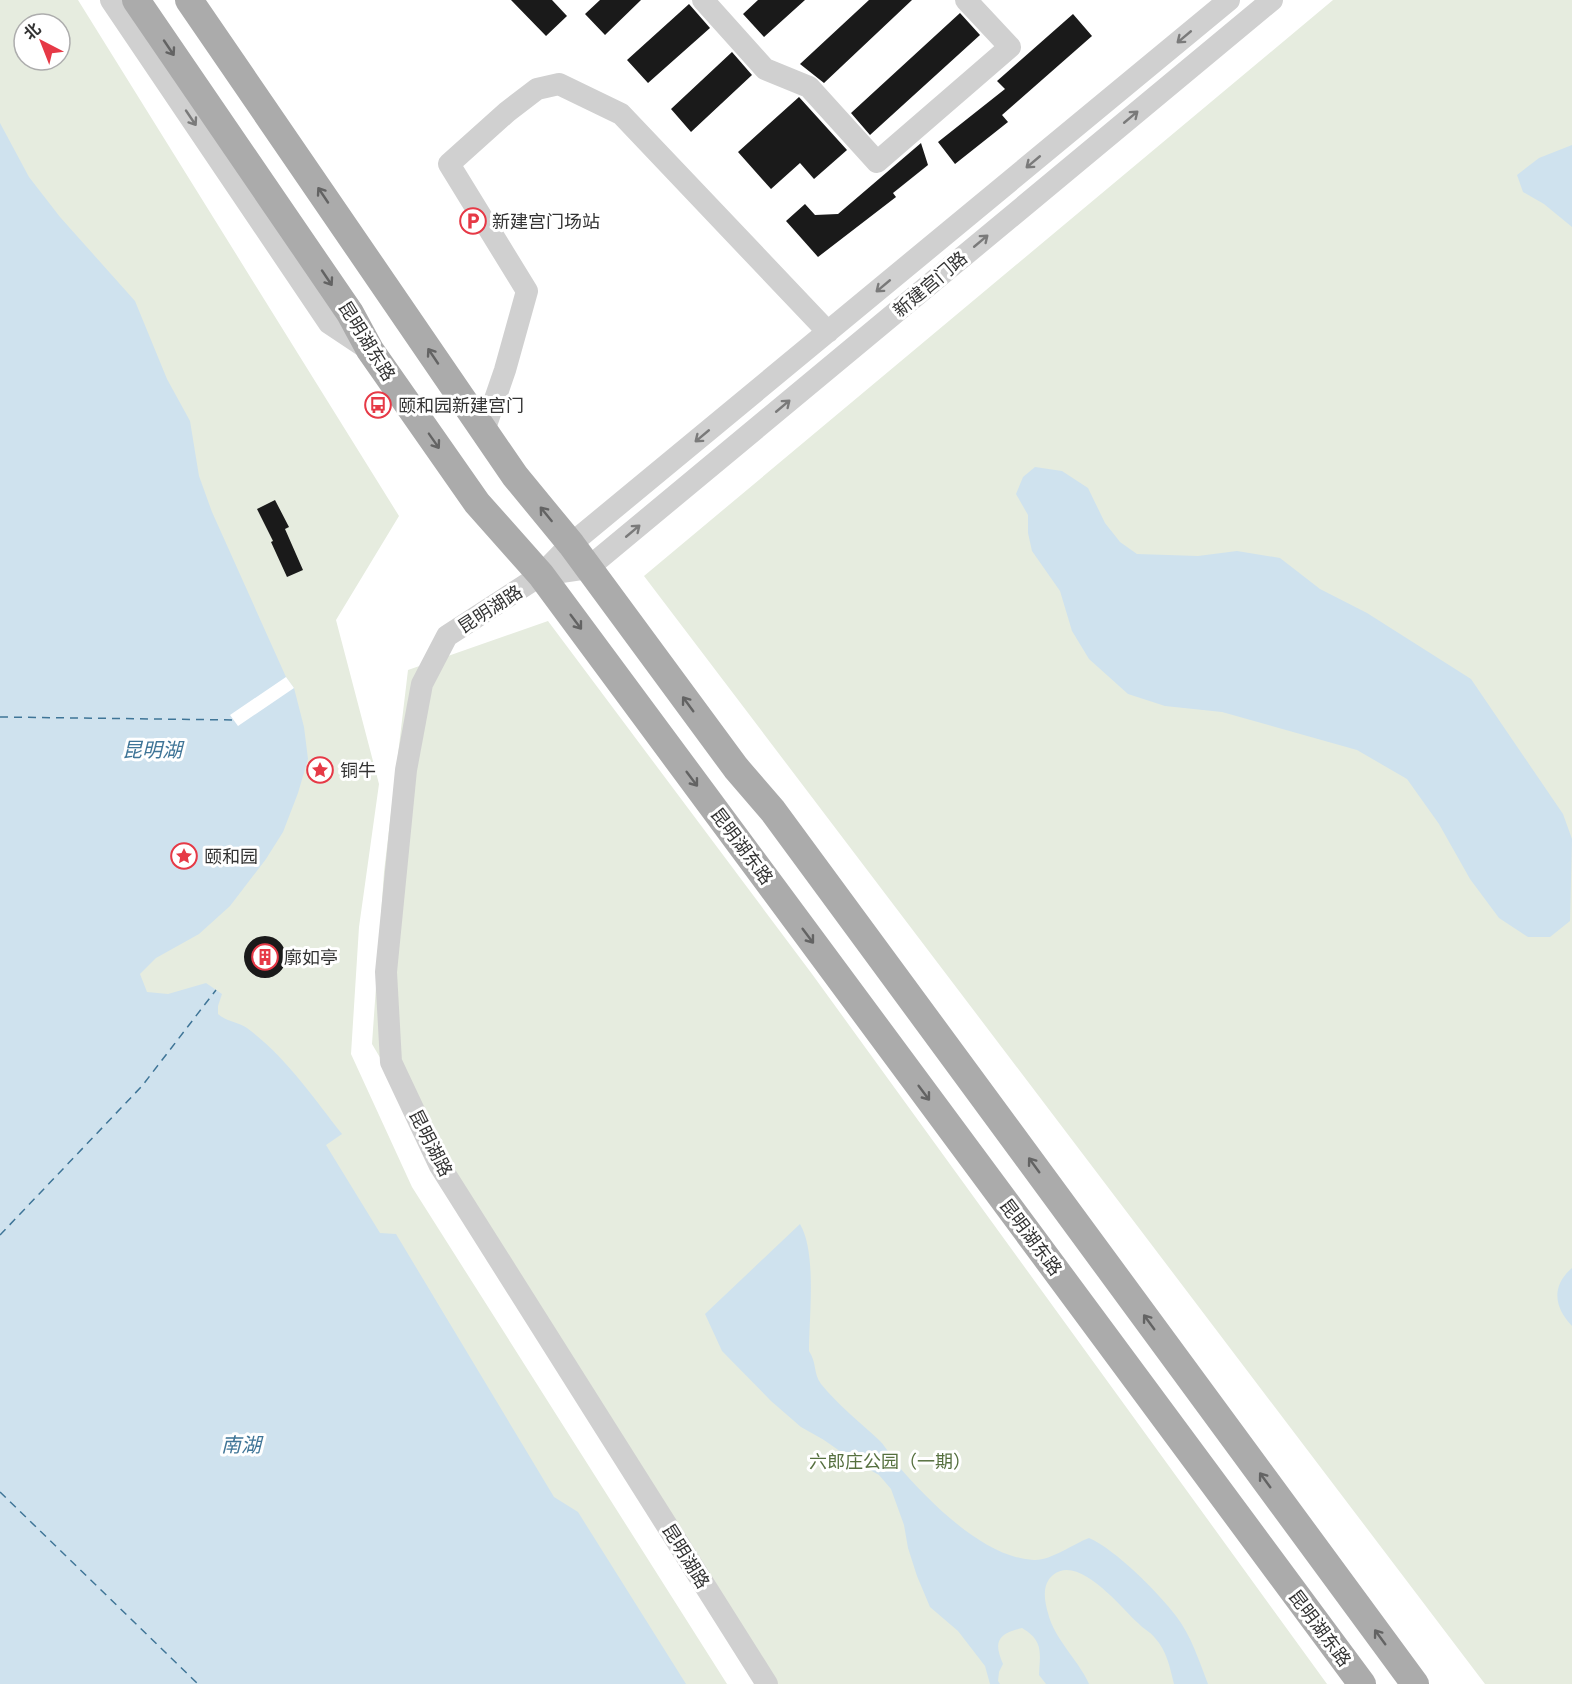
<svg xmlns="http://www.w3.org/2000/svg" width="1572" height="1684" font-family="Mulish,'Noto Sans SC',sans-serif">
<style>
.green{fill:#e6ecdf;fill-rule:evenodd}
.water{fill:#cfe2ee}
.pier{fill:#fff}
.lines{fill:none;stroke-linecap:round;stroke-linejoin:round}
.ferry{stroke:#3f7597;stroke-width:1.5;stroke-dasharray:8 6;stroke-linecap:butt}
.building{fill:#1a1a1a}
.minor{stroke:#d0d0d0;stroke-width:22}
.major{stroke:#ababab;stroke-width:28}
.oneway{stroke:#7a7a7a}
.oneway2{stroke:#636363}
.labels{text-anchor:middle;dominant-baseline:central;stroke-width:6;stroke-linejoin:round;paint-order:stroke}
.poi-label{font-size:18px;fill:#333;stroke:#fff;text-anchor:start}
.street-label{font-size:18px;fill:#333;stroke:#fff}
.park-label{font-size:18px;fill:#56703f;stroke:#fff}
.water-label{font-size:20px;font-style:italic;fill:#3f7597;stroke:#fff}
</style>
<rect width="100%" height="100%" fill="#fff"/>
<path class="green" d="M0,0H78L399,516L336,620L379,784L359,927L351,1054L412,1187L727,1684H0ZM24,24H60V60H24Z
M1333,0H1572V1684H1485L644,576Z
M548,621L812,974L1327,1684H767L494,1251L372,1044L384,872L408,670Z"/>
<path class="water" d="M0,123L29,177L60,217L135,301L167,379L190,421L199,476L212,512L286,677L294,688L304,727L308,759L298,793L283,832L266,859L230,906L199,934L156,958L140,974L147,992L168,994L206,983L222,994L218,1006V1014C227,1022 239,1022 247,1028C286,1057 313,1097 342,1134L326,1145L380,1233L396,1234L554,1497L578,1512L686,1684H0Z
M1572,145V227L1544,204L1523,192L1517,175L1539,158Z
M1035,467L1062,471L1088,488L1105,523L1120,542L1137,554L1198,556L1237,551L1280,558L1320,589L1367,613L1471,679L1563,814L1572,839L1570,921L1550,937H1528L1499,918L1470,879L1439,824L1407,779L1357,750L1222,712L1165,706L1128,694L1089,659L1072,631L1060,591L1032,551L1028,533V515L1016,494L1023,477Z
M800,1224C817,1253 809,1317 809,1351C817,1363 813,1373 821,1384C839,1406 860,1422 880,1441C887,1448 892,1459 899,1467C930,1502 984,1558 1034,1560C1050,1561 1073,1544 1089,1538C1116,1550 1158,1592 1176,1616C1191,1635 1199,1661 1208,1684H1174C1170,1668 1167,1651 1155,1638C1151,1632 1143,1629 1138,1623C1122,1609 1079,1553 1053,1575C1042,1584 1044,1600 1048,1613C1054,1639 1078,1659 1089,1684H1046L1039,1675C1040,1653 1044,1641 1022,1628C998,1634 993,1641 1003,1664L999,1672L998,1681L1000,1684H990L985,1666L958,1631L930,1607L917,1576L908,1548L904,1525L891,1489L879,1475L854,1461L824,1440L801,1427L771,1401L722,1351L705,1314Z
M1572,1268V1326C1554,1307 1551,1286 1572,1268Z"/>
<path class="pier" d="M286,677L294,688L238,726L230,715Z"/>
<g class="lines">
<path class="ferry" d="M0,717L234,720
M0,1235L142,1086L216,990
M0,1492L198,1684"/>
</g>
<path class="building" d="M511,0H552L567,16L546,36Z
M600,0H641L605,35L585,14Z
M758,0H805L764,37L743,14Z
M869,0H912L824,83L800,64Z
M689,4L710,28L648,83L627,60Z
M960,13L980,35L870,135L851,113Z
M1073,14L1092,36L1002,115L1008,122L955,164L938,142L1005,89L997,81Z
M732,52L752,75L691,132L671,109Z
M799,97L847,150L814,179L800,163L771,189L738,152Z
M921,143L928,165L893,193L896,197L818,257L786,221L805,204L815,215L838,214Z
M275,500L289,527L285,529L303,570L287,577L271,542L273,541L257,509Z
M244 957a21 21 0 1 1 42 0a21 21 0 1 1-42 0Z"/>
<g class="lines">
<path class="minor" d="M111,0L329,323L368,349
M703,0L765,69L809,87L877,162L1010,47L966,0
M484,431L505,370L527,291L449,164L507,112L537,89L559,84L621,114L828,332
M541,575L588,568L1272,0
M767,1684L440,1166L391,1062L386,972L406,770L422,684L447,636L541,575L571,544L1229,0"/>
<path class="major" d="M136,0L350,313L370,350L477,503L541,575L1362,1684
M189,0L515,476L571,544L736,768L773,811L1415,1684"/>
</g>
<defs><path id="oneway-shaft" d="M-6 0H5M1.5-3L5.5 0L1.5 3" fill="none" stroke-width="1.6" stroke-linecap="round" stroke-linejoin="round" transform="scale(1.5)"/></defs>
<g class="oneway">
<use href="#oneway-shaft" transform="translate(1184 37) rotate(140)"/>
<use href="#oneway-shaft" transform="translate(1131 117) rotate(-40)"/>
<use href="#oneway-shaft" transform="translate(191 118) rotate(56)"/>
<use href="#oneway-shaft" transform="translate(1033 162) rotate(140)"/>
<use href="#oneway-shaft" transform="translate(981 241) rotate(-40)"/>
<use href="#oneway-shaft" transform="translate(883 286) rotate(140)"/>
<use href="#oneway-shaft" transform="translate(783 406) rotate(-40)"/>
<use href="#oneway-shaft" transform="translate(702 436) rotate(140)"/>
<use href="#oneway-shaft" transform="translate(633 531) rotate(-40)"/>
</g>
<g class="oneway2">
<use href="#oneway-shaft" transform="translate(169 48) rotate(56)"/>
<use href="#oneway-shaft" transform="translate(323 195) rotate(-124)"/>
<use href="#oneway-shaft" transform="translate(327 278) rotate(56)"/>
<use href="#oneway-shaft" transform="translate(433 356) rotate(-124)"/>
<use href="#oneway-shaft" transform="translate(434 441) rotate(55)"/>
<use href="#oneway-shaft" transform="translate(546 514) rotate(-129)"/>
<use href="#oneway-shaft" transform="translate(576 622) rotate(53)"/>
<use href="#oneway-shaft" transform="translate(688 704) rotate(-126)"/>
<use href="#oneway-shaft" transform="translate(692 779) rotate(53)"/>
<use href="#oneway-shaft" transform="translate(808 936) rotate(53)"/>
<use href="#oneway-shaft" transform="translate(924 1093) rotate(53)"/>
<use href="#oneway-shaft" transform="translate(1034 1165) rotate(-126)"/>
<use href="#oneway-shaft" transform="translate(1149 1322) rotate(-126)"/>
<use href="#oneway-shaft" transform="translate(1265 1480) rotate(-126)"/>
<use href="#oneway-shaft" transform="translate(1380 1637) rotate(-126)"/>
</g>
<defs>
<g id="parking-ring" transform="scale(1.35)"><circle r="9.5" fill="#fff" stroke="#e63946" stroke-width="1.5"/><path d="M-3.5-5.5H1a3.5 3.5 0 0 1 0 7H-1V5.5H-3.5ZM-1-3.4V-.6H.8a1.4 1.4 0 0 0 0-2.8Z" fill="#e63946"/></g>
<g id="bus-ring" transform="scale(1.35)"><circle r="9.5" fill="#fff" stroke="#e63946" stroke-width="1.5"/><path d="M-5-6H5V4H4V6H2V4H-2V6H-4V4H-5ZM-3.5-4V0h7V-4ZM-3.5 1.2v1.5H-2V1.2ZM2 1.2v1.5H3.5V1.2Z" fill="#e63946"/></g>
<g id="sight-ring" transform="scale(1.35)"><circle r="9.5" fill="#fff" stroke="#e63946" stroke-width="1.5"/><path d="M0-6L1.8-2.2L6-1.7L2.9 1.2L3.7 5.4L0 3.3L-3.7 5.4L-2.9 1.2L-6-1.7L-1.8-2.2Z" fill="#e63946"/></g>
<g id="building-ring" transform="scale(1.35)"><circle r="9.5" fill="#fff" stroke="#e63946" stroke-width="1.5"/><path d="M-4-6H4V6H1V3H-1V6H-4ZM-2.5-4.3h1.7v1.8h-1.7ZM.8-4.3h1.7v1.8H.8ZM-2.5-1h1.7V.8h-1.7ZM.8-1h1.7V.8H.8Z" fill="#e63946"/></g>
</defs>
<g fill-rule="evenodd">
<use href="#parking-ring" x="473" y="221"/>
<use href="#bus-ring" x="378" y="405"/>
<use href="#sight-ring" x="320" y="770"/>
<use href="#sight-ring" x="184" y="856"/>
<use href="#building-ring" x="265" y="957"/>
</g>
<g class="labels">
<g class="poi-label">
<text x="492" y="221">新建宫门场站</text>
<text x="398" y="405">颐和园新建宫门</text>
<text x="340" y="770">铜牛</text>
<text x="204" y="856">颐和园</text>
<text x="284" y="957">廓如亭</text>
</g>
<g class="street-label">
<text transform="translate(930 284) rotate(-40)">新建宫门路</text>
<text transform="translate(367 341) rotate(58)">昆明湖东路</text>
<text transform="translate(490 609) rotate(-33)">昆明湖路</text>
<text transform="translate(742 846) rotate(53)">昆明湖东路</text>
<text transform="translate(431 1143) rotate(63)">昆明湖路</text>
<text transform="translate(1031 1237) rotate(53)">昆明湖东路</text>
<text transform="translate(686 1556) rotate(58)">昆明湖路</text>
<text transform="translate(1320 1628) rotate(53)">昆明湖东路</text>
</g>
<g class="park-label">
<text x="890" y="1461">六郎庄公园（一期）</text>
</g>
<g class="water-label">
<text x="152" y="749">昆明湖</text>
<text x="241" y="1444">南湖</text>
</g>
</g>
<g transform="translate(42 42) rotate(318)"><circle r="28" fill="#ffffff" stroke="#adadad" stroke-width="1.5"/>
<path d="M0-4.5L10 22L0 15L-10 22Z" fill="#e63946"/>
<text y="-9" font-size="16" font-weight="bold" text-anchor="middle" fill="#333333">北</text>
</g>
</svg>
